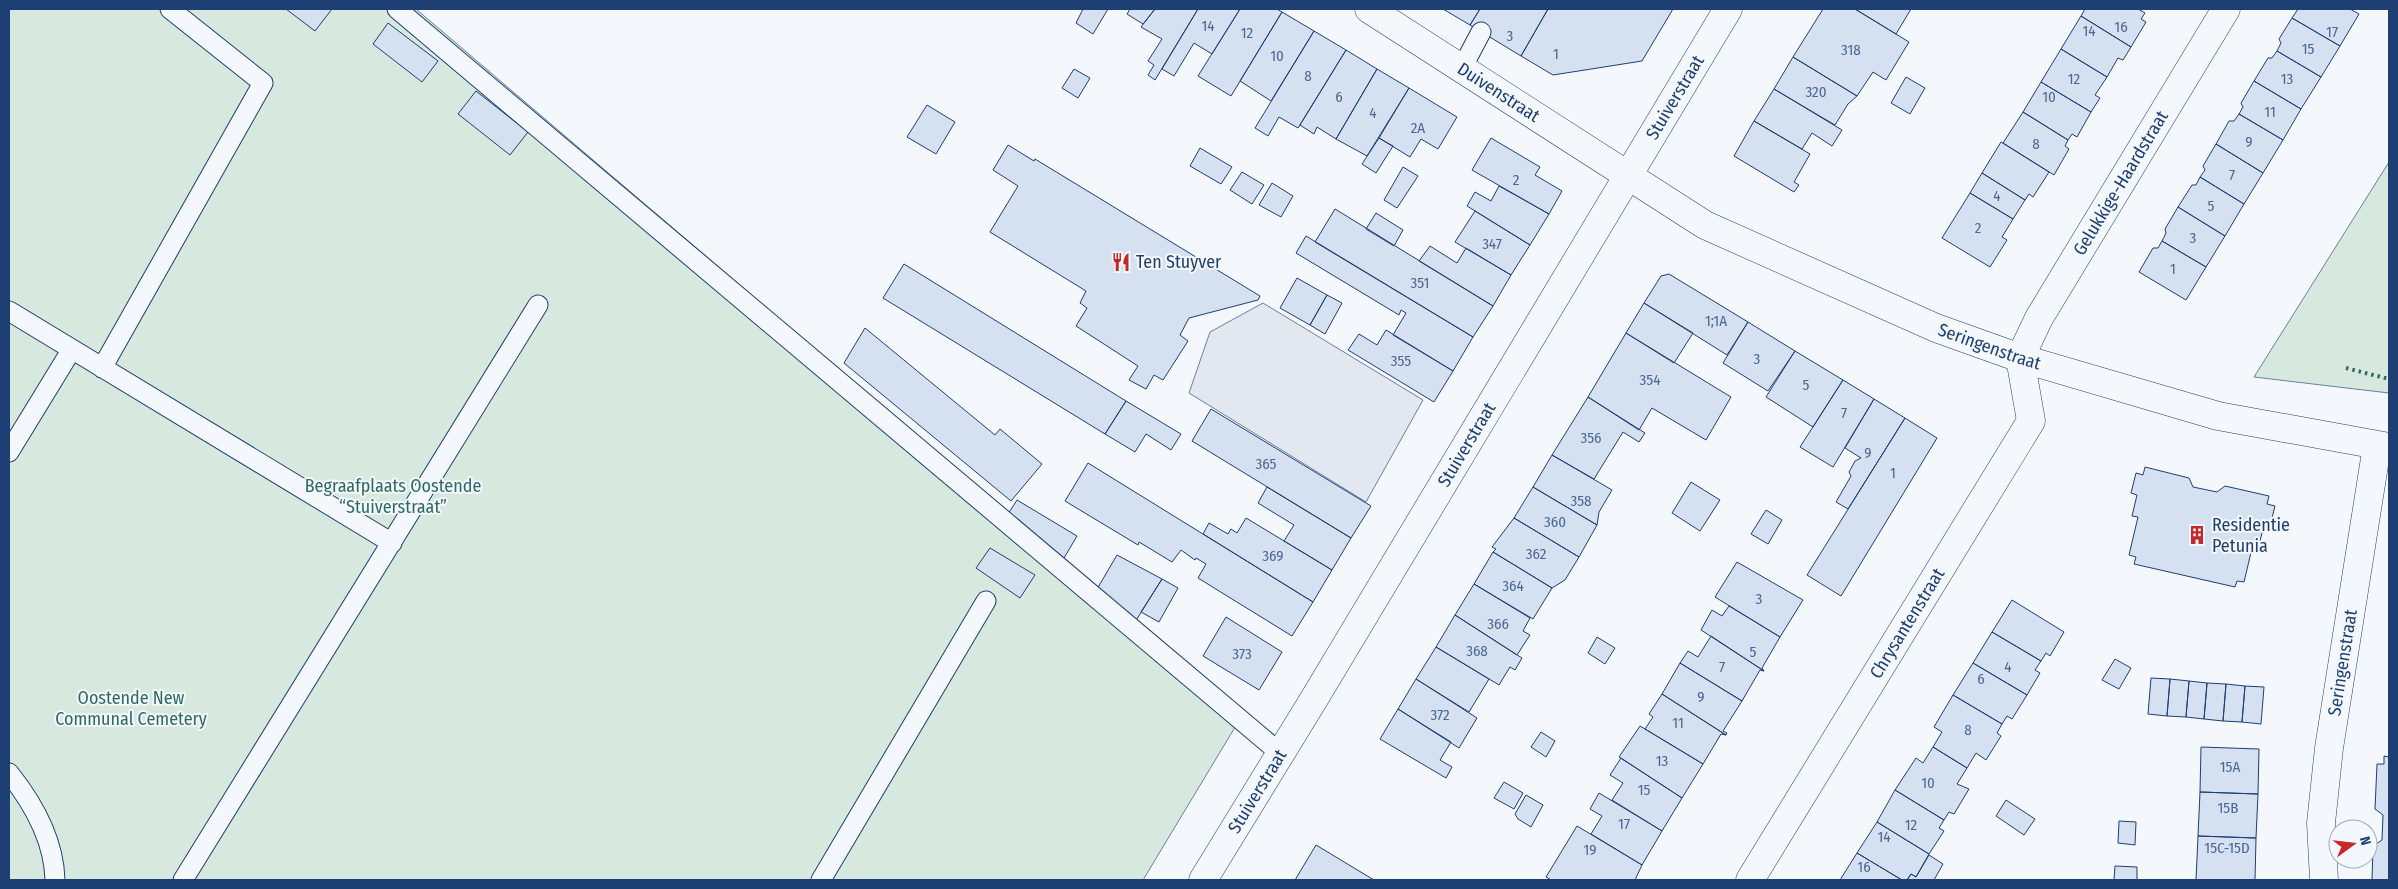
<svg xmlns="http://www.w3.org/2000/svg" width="2398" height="889" font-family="'Fira Sans Condensed',sans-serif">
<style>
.green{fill:#d7e8df;stroke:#687fa3}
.parking{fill:#e3e8f0;stroke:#687fa3}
.building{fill:#d5e0f0;stroke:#1d3f73}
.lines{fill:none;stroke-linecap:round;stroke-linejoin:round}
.service-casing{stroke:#1d3f73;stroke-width:21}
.minor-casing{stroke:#1d3f73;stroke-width:29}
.service{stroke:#f4f7fb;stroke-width:19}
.minor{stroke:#f4f7fb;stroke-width:28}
.hedge{stroke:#2c6c60;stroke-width:4;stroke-dasharray:2.5 4;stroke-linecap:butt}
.labels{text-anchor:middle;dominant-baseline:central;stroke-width:4;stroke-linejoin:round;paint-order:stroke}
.number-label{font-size:15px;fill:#4b6792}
.street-label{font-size:18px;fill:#1d3f73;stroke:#f4f7fb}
.poi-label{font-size:18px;fill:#1d3f73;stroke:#f4f7fb;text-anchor:start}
.park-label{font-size:18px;fill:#2c6c60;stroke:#f4f7fb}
</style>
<rect width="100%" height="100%" fill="#f4f7fb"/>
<path class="green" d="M9,9H416L1243,714L1143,880H9Z
M2389,162V393L2254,377Z"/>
<path class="parking" d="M1263,303L1423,400L1366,502L1189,393L1210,332Z"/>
<path class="building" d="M286,9H332L315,31Z
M1108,9L1093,34L1076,23L1083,9Z
M1130,9H1155L1143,24L1127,14Z
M1155,9H1198L1155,80L1148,75L1154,65L1148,61L1162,39L1141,27Z
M1198,9H1240L1212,54L1194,43L1174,76L1162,69Z
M1240,9H1277L1282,12L1231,96L1198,76Z
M1443,9H1480L1470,25Z
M1480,9H1548L1521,56L1470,25Z
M1548,9H1673L1642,61L1553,75L1521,56Z
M1823,9H1855L1909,42L1886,80L1873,72L1857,96L1793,57Z
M1855,9H1911L1896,34Z
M2085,9H2138L2145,13L2141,19L2146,22L2131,47L2081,16Z
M2298,9H2350L2359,14L2340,46L2292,18Z
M1282,12L1314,31L1271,101L1240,81Z
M2081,16L2131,47L2123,60L2118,58L2107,77L2061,49Z
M2292,18L2340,46L2321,77L2277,51L2281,43L2279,39Z
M388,23L438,61L422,82L373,44Z
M1314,31L1346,50L1298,128L1279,117L1268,136L1255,128Z
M2061,49L2107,77L2095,95L2100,98L2091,112L2041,82Z
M1346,50L1377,69L1336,139L1317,127L1314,134L1300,125Z
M2277,51L2321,77L2301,109L2254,81L2268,58H2272Z
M1793,57L1857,96L1848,104L1835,125L1774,89Z
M1074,69L1090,78L1078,98L1062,88Z
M1377,69L1409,88L1367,156L1336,139Z
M1906,77L1925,88L1910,114L1891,103Z
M2254,81L2301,109L2283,140L2239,114L2243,107L2241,103Z
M2041,82L2091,112L2077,137L2072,134L2068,140L2023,112Z
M1409,88L1457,117L1438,149L1421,139L1410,157L1379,138Z
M1774,89L1842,130L1832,146L1812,133L1802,149L1754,121Z
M476,91L528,132L510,155L458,114Z
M927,105L955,122L936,154L907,137Z
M2023,112L2068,140L2065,146L2069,149L2054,175L2003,143Z
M2239,114L2283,140L2263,173L2216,144L2229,121H2234Z
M1754,121L1810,154L1794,182L1799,185L1794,192L1734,156Z
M1379,138L1393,146L1376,173L1362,164Z
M1491,138L1540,167L1535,175L1562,191L1549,214L1472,170Z
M2001,142L2049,172L2033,197L2029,194L2025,200L1982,173Z
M2216,144L2263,173L2244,204L2200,177L2205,170L2203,166Z
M1008,145L1034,161L1035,159L1260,296L1258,300L1189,318L1180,335L1188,341L1163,380L1154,375L1146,389L1129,380L1138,366L1076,326L1087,308L1080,303L1086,291L990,232L1018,186L993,170Z
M1200,148L1232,167L1221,184L1190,166Z
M1403,167L1418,176L1397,208L1384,200Z
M1242,172L1264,185L1252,204L1230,190Z
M1982,173L2025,200L2013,219L1970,193Z
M2200,177L2244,204L2225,236L2178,207L2192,185H2196Z
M1272,183L1293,196L1281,217L1259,205Z
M1499,186L1549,214L1530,245L1467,206L1475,192L1491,201Z
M1970,193L2013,219L2002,237L2007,240L1990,267L1942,238Z
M2178,207L2225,236L2206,267L2162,241L2166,233L2165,229Z
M1335,209L1493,306L1473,337L1315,242Z
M1475,211L1530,245L1511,275L1455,242Z
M1376,213L1403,230L1394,246L1366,229Z
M1306,236L1473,337L1453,371L1393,335L1406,313L1401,310L1399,315L1296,253Z
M2162,241L2206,267L2186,300L2139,272L2153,248H2158Z
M1430,246L1457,263L1466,248L1511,275L1493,306L1419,261Z
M904,264L1126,401L1105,434L883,298Z
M1669,274L1748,322L1727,355L1644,303L1661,276Z
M1297,278L1327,295L1310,325L1280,308Z
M1327,295L1342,303L1325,334L1310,325Z
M1644,303L1693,333L1674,363L1626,333Z
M1748,322L1795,351L1768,391L1723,363Z
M865,328L995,435L1000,429L1042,464L1011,501L844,363Z
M1386,330L1453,371L1434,402L1348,350L1359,334L1377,345Z
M1626,333L1731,397L1706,440L1652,408L1639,430L1588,397Z
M1795,351L1843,380L1813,427L1766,397Z
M1843,380L1874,399L1833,467L1800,447Z
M1588,397L1645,433L1639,442L1623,432L1594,479L1552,455Z
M1874,399L1905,418L1848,509L1836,502L1851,476L1849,472L1855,461L1861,458L1845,448Z
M1126,401L1181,434L1171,450L1146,434L1135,452L1105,434Z
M1211,409L1371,506L1351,538L1192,441Z
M1905,418L1937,438L1841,596L1807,575Z
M1552,455L1612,490L1599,512L1597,525L1533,487Z
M1088,463L1313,602L1292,636L1198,578L1206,564L1196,558L1195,560L1181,550L1172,562L1139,542L1138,545L1065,501Z
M2145,467L2189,478L2193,487L2217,492L2225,486L2269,496L2267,504L2275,506L2270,526L2264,525L2259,545L2253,544L2244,582L2237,581L2235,587L2134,564L2136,557L2129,555L2138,517L2132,516L2137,495L2131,493L2136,473L2143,475Z
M1691,482L1720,500L1700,531L1672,513Z
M1267,487L1351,538L1332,570L1284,541L1294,525L1258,503Z
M1533,487L1597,525L1579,557L1514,518Z
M1017,500L1077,536L1064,558L1008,514Z
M1766,510L1782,520L1768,544L1751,534Z
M1246,518L1332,570L1313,602L1203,534L1209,523L1228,534L1231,529L1237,533Z
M1514,518L1579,557L1565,580L1552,588L1493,552L1496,549L1492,547Z
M990,548L1035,575L1020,598L976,568Z
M1493,552L1552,588L1533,619L1474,584Z
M1117,555L1162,579L1135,622L1097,589Z
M1737,562L1803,600L1780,637L1715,597Z
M1162,579L1178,588L1159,622L1141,612Z
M1474,584L1530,618L1523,631L1530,635L1517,655L1455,615Z
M2012,600L2064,632L2050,656L2046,653L2041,661L1992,632Z
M1729,606L1780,637L1762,668L1764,671L1701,630L1712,610L1722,616Z
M1455,615L1522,658L1515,670L1510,667L1499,685L1436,647Z
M1226,617L1282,652L1259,690L1203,656Z
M1992,632L2041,661L2035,670L2040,673L2027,695L1973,663Z
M1711,636L1764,671L1760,670L1742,701L1680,663L1688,651L1698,657Z
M1597,637L1615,648L1605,664L1588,653Z
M1436,647L1489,679L1469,712L1416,679Z
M2115,659L2131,668L2119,689L2102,680Z
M1680,663L1742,701L1723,731L1727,733L1726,735L1662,694Z
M1973,663L2027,695L2012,719L2007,716L2002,724L1953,695Z
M2151,678L2170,679L2167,716L2148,714Z
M1416,679L1477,718L1459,748L1398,709Z
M2170,679L2189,681L2186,717L2167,716Z
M2189,681L2207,683L2204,719L2186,717Z
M2207,683L2226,684L2223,721L2204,719Z
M2226,684L2245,686L2242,722L2223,721Z
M2245,686L2264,687L2261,724L2242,722Z
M1662,694L1726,735L1721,734L1703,764L1645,729L1653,717L1649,714Z
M1953,695L2002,724L1997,733L2001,736L1986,760L1976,753L1967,768L1933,747L1942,732L1934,727Z
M1398,709L1451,742L1440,760L1452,767L1446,778L1380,739Z
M1640,726L1703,764L1682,798L1619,757Z
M1541,732L1555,741L1546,757L1531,747Z
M1933,747L1967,768L1957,784L1969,789L1954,814L1949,812L1944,820L1895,790L1916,758L1923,763Z
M2201,747L2259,749L2258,794L2200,792Z
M2384,756L2389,757V880H2372L2373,846L2382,840L2383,815L2375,809L2377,764H2384Z
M1621,758L1682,798L1662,831L1612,800L1623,783L1610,775Z
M1504,782L1523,793L1514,809L1494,798Z
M1895,790L1944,820L1939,828L1944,831L1929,854L1877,822Z
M2200,792L2258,794L2256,838L2198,836Z
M1599,793L1662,831L1642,865L1591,834L1602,816L1590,809Z
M1526,795L1543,805L1531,827L1518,819L1515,814Z
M2006,800L2035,819L2024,835L1996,816Z
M2119,821L2136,822L2135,845L2118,843Z
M1877,822L1929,854L1916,877L1911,874L1907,880H1902L1857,853Z
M1577,826L1642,865L1635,880H1551L1546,877Z
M2198,836L2256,838L2255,880H2196Z
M1316,845L1374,880H1295Z
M1857,853L1902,880H1840Z
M1929,855L1943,864L1934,880H1907L1911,874L1916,877Z
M2115,866L2137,867V880H2114Z"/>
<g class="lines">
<g class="service-casing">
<path id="service" d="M397,9L1280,753
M1462,68L1481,32
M9,311L392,543
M102,368L263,83L170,9
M9,452L72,349
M9,773C33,803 54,840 55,880
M183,880L538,305
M821,880L986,601"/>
</g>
<g class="minor-casing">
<g id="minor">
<path id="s1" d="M1369,9L1705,225L1936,328L2020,358L2218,416L2389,447"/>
<path id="s2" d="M2020,358L2039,318L2226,9"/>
<path id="s3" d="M1203,880L1314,699L1728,9"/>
<path id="s4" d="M1750,880L2031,421L2020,358"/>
<path id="s5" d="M2324,880L2321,823L2329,748L2377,446"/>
</g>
</g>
<use href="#service" class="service"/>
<use href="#minor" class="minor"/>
<path class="hedge" d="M2346,368L2389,379"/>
</g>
<defs>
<g id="restaurant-bare" transform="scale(1.5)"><path d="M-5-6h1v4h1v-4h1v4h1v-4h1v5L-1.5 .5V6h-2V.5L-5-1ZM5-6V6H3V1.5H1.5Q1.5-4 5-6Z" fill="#c62828" stroke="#f4f7fb" stroke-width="2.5" paint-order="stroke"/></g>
<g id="building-bare" transform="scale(1.5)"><path d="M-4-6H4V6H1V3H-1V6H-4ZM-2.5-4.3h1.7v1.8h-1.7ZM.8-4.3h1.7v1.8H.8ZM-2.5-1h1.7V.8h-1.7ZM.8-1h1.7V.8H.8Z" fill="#c62828" stroke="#f4f7fb" stroke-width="2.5" paint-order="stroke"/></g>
</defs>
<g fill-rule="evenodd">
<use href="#restaurant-bare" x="1121" y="262"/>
<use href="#building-bare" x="2197" y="535"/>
</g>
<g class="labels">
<g class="number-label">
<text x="1208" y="26">14</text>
<text x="2121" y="27">16</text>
<text x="2089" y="31">14</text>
<text x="2332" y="32">17</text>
<text x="1247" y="33">12</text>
<text x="1510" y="36">3</text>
<text x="2308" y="49">15</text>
<text x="1851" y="50">318</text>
<text x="1556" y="54">1</text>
<text x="1277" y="56">10</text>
<text x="1308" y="76">8</text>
<text x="2074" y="79">12</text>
<text x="2287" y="79">13</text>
<text x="1816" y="92">320</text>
<text x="1339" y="97">6</text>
<text x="2049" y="97">10</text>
<text x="2270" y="112">11</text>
<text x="1373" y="113">4</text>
<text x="1418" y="128">2A</text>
<text x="2249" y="142">9</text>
<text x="2036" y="144">8</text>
<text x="2232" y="175">7</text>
<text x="1516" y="180">2</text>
<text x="1997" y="196">4</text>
<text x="2211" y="206">5</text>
<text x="1978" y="228">2</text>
<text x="2193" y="238">3</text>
<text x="1492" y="244">347</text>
<text x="2173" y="269">1</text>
<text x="1420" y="283">351</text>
<text x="1716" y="321">1;1A</text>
<text x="1757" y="359">3</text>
<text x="1401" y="361">355</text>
<text x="1650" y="380">354</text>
<text x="1806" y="385">5</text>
<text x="1844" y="413">7</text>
<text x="1591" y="438">356</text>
<text x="1868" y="453">9</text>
<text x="1266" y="464">365</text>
<text x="1893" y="473">1</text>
<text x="1581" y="501">358</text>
<text x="1555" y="522">360</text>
<text x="1536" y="554">362</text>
<text x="1273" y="556">369</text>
<text x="1513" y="586">364</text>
<text x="1759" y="599">3</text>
<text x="1498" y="624">366</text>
<text x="1477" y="651">368</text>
<text x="1753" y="652">5</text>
<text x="1242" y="654">373</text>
<text x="1722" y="667">7</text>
<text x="2008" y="667">4</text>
<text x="1981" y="679">6</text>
<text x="1701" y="697">9</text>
<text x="1440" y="715">372</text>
<text x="1678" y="723">11</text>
<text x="1968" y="730">8</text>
<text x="1662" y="761">13</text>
<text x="2230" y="767">15A</text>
<text x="1928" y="783">10</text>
<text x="1644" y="790">15</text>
<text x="2228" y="808">15B</text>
<text x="1624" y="824">17</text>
<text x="1911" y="825">12</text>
<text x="1884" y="837">14</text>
<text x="2227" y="848">15C-15D</text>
<text x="1590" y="850">19</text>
<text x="1864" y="867">16</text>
</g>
<g class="street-label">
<text stroke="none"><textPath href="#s1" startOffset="154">Duivenstraat</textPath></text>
<text stroke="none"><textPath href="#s3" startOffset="914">Stuiverstraat</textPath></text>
<text stroke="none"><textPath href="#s2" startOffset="202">Gelukkige-Haardstraat</textPath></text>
<text stroke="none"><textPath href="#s1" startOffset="709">Seringenstraat</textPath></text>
<text stroke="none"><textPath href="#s3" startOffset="509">Stuiverstraat</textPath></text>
<text stroke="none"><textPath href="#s4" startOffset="301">Chrysantenstraat</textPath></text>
<text stroke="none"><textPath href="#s5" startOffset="219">Seringenstraat</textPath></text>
<text stroke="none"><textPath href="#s3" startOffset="104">Stuiverstraat</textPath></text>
</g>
<g class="poi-label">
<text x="1136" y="262">Ten Stuyver</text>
<text x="2212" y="525">Residentie<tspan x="2212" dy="21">Petunia</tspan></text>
</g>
<g class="park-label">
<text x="393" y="486">Begraafplaats Oostende<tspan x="393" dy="21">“Stuiverstraat”</tspan></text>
<text x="131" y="698">Oostende New<tspan x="131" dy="21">Communal Cemetery</tspan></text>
</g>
</g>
<rect width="2398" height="889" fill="none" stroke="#1d3f73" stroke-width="20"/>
<g transform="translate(2353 844) rotate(75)"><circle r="24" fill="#f4f7fb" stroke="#9eadc5"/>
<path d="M0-4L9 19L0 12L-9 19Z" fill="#c62828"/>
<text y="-8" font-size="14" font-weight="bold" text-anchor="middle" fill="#1d3f73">N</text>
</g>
</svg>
